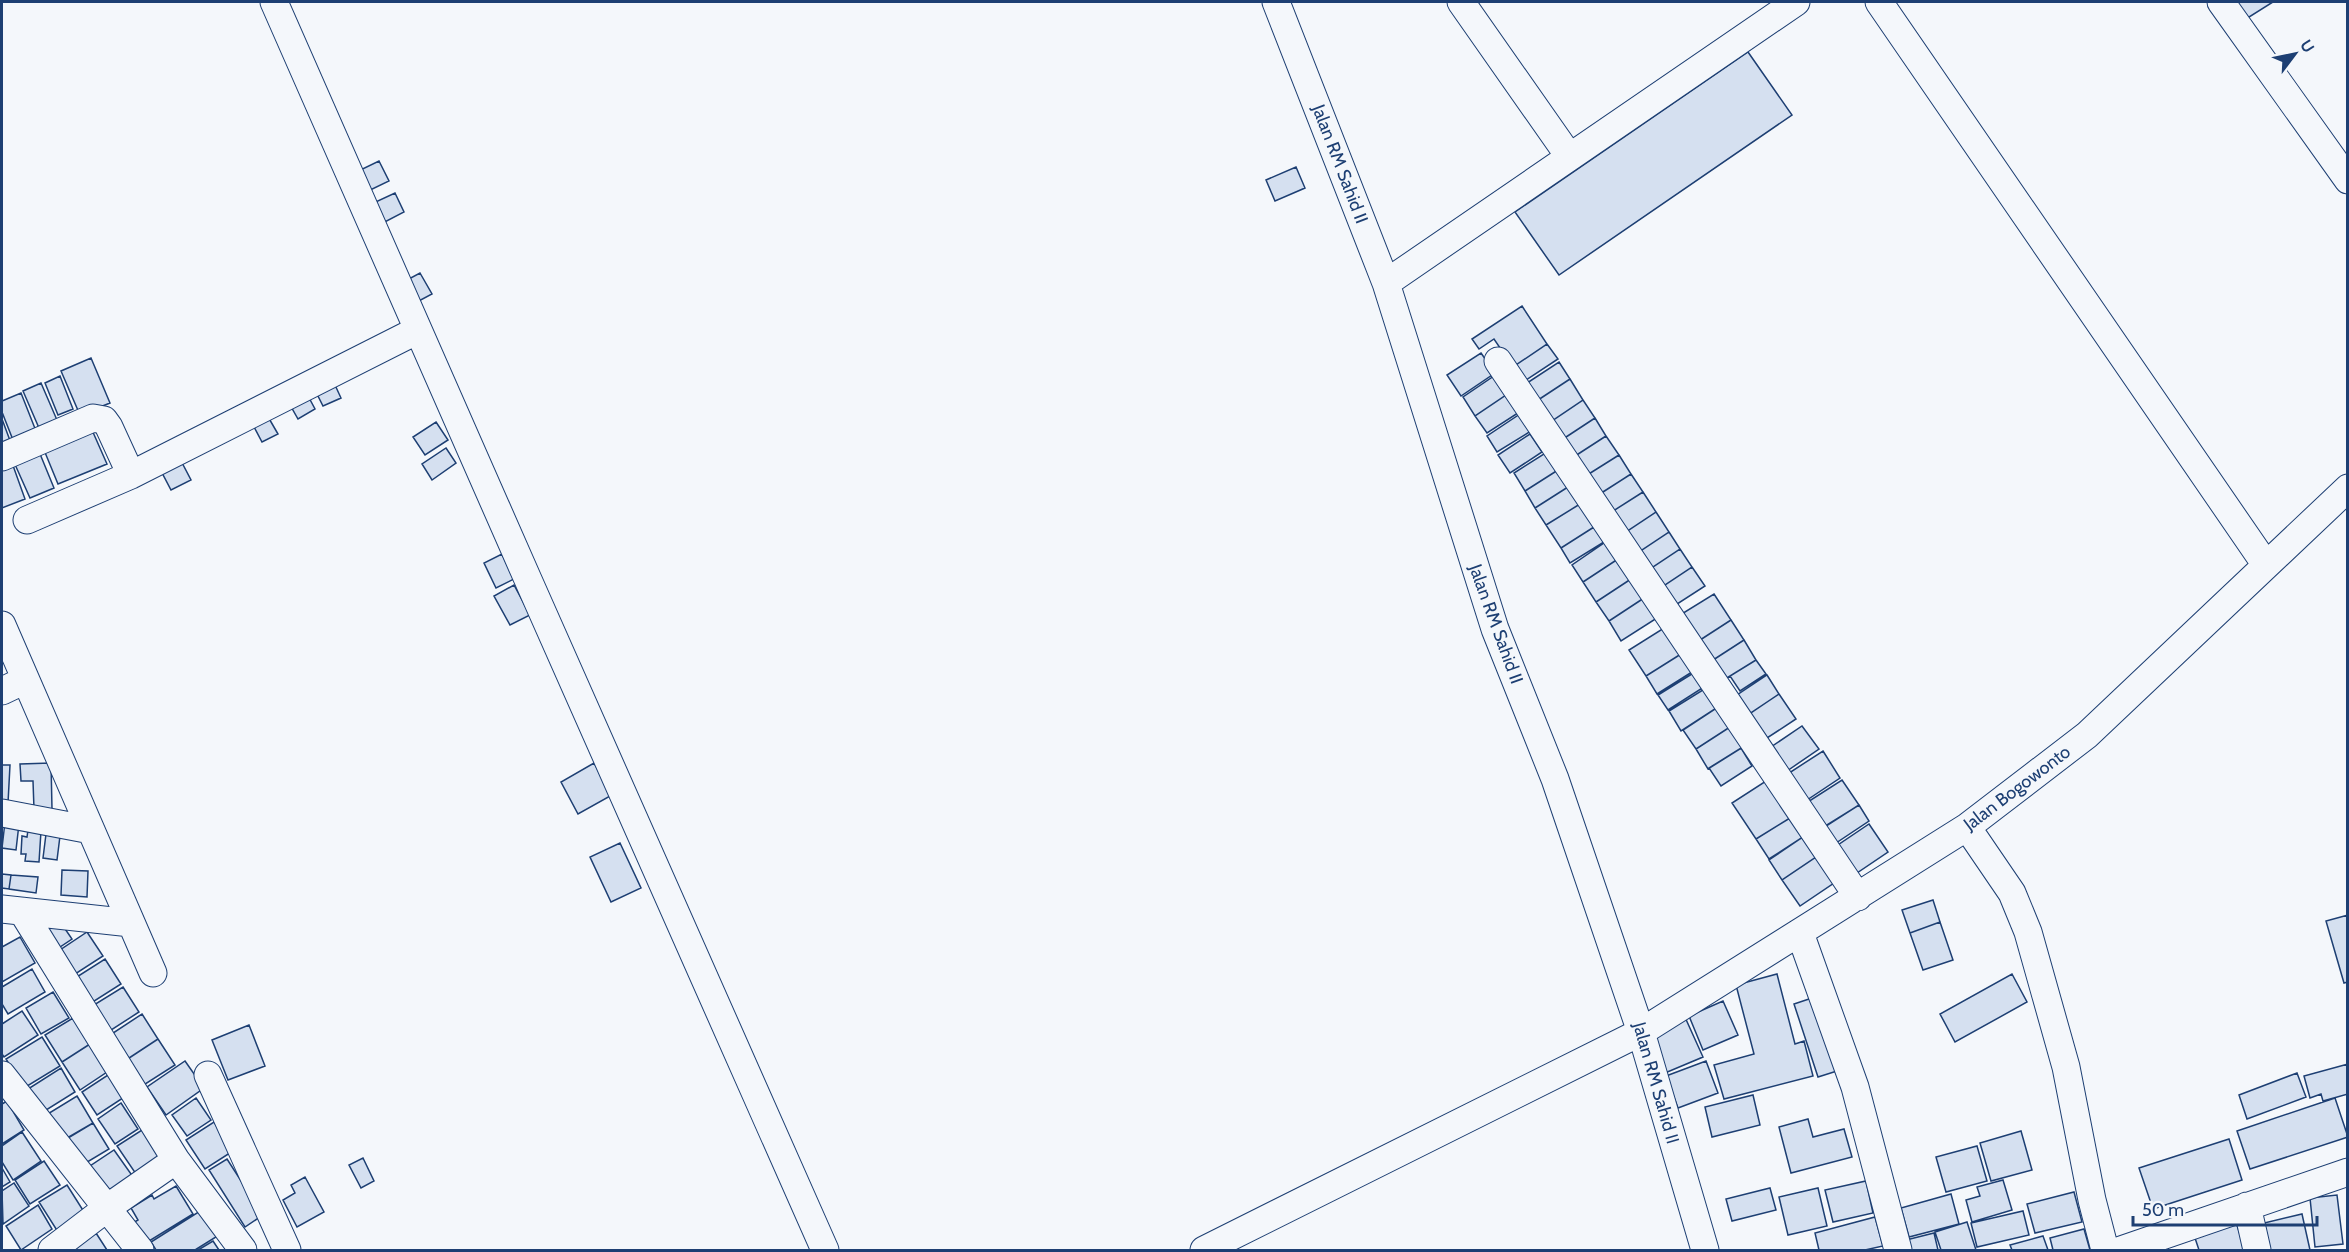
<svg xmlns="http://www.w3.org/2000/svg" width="2349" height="1252" font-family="Cabin,sans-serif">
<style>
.building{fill:#d5e0f0;stroke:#1d3f73;stroke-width:1.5}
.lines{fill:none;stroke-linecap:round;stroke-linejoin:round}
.minor-casing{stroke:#1d3f73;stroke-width:29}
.minor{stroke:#f4f7fb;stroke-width:27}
.labels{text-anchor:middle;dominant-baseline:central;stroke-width:4.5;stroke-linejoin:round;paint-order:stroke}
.street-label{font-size:18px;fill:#1d3f73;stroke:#f4f7fb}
</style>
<rect width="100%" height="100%" fill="#f4f7fb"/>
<path class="building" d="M2235,2H2273L2246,19Z
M1748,52L1792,115L1559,275L1515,212Z
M379,161L389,181L362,194L352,174Z
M1296,167L1305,188L1275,201L1266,180Z
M395,193L404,212L379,225L369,205Z
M420,273L432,294L417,302L405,281Z
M1522,306L1547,344L1513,367L1494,339L1479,349L1472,339Z
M1547,344L1558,359L1523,382L1513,367Z
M1481,353L1495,373L1461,396L1447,375Z
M91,358L110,403L80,415L61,371Z
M1559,362L1570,379L1535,402L1524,385Z
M60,376L73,409L58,415L45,383Z
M1494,376L1506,395L1475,416L1463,397Z
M1570,379L1583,400L1549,423L1535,402Z
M41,383L57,420L39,428L23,391Z
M335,385L341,398L323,406L317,394Z
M21,393L36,431L13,440L2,412V401Z
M307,394L315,409L298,419L289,403Z
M1506,395L1518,413L1487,433L1475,416Z
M1583,400L1595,418L1560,441L1549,423Z
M1520,414L1531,431L1497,452L1487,436Z
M267,415L278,434L262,442L252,423Z
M1595,418L1606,436L1572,458L1560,441Z
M2,419L12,446L2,451Z
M436,422L448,440L425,455L413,437Z
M92,430L107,464L58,484L44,450Z
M1530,434L1542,452L1510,473L1498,455Z
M1606,436L1619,455L1584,477L1572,458Z
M446,448L456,463L432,480L422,464Z
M38,449L54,488L30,498L13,460Z
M1547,452L1558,470L1525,491L1514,473Z
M1619,455L1631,474L1597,496L1584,477Z
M179,457L191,480L171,490L159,467Z
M11,460L25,499L2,508V464Z
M1558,470L1568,487L1535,508L1525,491Z
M1631,474L1643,492L1610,513L1598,495Z
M1568,487L1580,504L1546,525L1535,508Z
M1643,492L1656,512L1623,534L1610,513Z
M1580,504L1594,527L1561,548L1546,525Z
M1656,512L1669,532L1636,554L1623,534Z
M1594,527L1604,542L1570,563L1561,548Z
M1669,532L1680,549L1647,571L1636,554Z
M1607,541L1618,559L1583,582L1572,565Z
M1680,549L1692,567L1659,589L1647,571Z
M502,554L514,579L496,588L484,563Z
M1618,559L1631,579L1596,602L1583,582Z
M1692,567L1705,586L1671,608L1659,589Z
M1631,579L1644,598L1609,621L1596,602Z
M514,585L530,615L510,625L494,596Z
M1714,594L1731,620L1697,642L1680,615Z
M1644,598L1657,618L1621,641L1609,621Z
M1731,620L1744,640L1710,662L1697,642Z
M1664,628L1681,654L1646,676L1629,650Z
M1744,640L1756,660L1722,681L1710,662Z
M1681,654L1692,672L1657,694L1646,676Z
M1756,660L1766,674L1740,691L1730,676Z
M1695,672L1704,687L1668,710L1658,695Z
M1767,675L1779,694L1746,716L1734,697Z
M1706,688L1718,707L1681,731L1669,711Z
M1779,694L1796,719L1764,740L1748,715Z
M1718,707L1730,727L1696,749L1683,730Z
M1802,726L1819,749L1787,771L1771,747Z
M1730,727L1743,747L1708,769L1696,749Z
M1741,748L1752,766L1721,786L1709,768Z
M1823,751L1840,778L1804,802L1786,775Z
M51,763L52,809H34L33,781H21L20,764Z
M594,763L612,795L578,814L561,782Z
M2,765H10L8,803L2,802Z
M1842,780L1859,805L1820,830L1803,805Z
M1766,781L1790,818L1756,839L1732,803Z
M1859,805L1869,821L1833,845L1822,828Z
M1790,818L1803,837L1769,859L1756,839Z
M5,822L19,824L16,850L2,848Z
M1869,824L1888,852L1851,877L1832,849Z
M28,830L41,831L39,862L25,861L26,854H21L22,836L27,837Z
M46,834L60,836L57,860L43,858Z
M1803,837L1816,857L1782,880L1769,860Z
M620,843L641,888L611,902L590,857Z
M1816,857L1834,883L1800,906L1782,880Z
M62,870L88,871L87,897L61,895Z
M2,874L11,875L9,889L2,888Z
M11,875L38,877L36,893L9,889Z
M1933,900L1940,922L1910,933L1902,910Z
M2348,915V982L2344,983L2326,921Z
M59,920L72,939L54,951L41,931Z
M1940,922L1953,960L1923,970L1910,933Z
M87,932L103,956L69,978L54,954Z
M20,937L35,963L2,982V947Z
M105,959L121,984L88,1005L72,980Z
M32,969L45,992L8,1014L2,1004V987Z
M1777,974L1795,1044L1804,1041L1813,1076L1724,1099L1714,1065L1754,1054L1736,985Z
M2012,974L2027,1002L1955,1042L1940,1014Z
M123,987L139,1012L105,1034L89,1008Z
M53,992L69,1018L41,1034L26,1008Z
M1812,998L1837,1071L1818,1077L1794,1004Z
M1723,1001L1738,1035L1703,1050L1689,1016Z
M22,1011L38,1035L4,1057L2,1054V1024Z
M142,1014L158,1039L123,1062L107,1037Z
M1684,1015L1703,1057L1665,1073L1647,1031Z
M73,1018L90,1044L62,1062L45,1035Z
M249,1025L265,1066L228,1080L212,1040Z
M42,1037L60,1066L24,1088L6,1059Z
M158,1039L175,1065L139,1088L123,1062Z
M90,1044L107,1072L80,1090L62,1062Z
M185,1061L204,1088L166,1115L147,1087Z
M1706,1061L1718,1093L1678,1108L1666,1076Z
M2348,1064V1094L2323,1101L2321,1094L2310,1098L2304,1076Z
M61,1068L75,1092L43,1112L28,1089Z
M111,1073L126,1096L97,1115L82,1092Z
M2297,1073L2306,1097L2247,1119L2239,1095Z
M1753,1095L1760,1125L1712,1137L1705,1107Z
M77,1096L93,1123L62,1141L46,1115Z
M196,1098L211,1120L187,1136L172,1115Z
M2335,1098L2348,1137L2250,1169L2237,1131Z
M7,1101L24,1130L2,1144V1104Z
M121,1103L138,1129L115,1144L98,1119Z
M1808,1119L1813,1137L1844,1129L1852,1157L1791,1173L1779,1127Z
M214,1122L233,1151L205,1169L186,1140Z
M93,1123L109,1149L84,1164L68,1138Z
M142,1130L161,1158L136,1174L117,1146Z
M2021,1131L2032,1170L1991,1181L1980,1143Z
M22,1132L41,1161L13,1180L2,1162V1146Z
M2229,1139L2242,1180L2153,1209L2139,1168Z
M1977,1146L1987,1181L1946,1192L1936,1157Z
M114,1150L136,1181L108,1200L87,1168Z
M363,1158L374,1181L361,1188L349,1165Z
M227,1159L263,1215L245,1227L209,1170Z
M44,1161L60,1185L30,1204L15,1180Z
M2,1168L10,1182L2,1187Z
M305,1177L324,1212L297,1227L283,1200L295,1193L291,1185Z
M2003,1180L2012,1210L1972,1222L1966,1200L1980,1196L1977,1187Z
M1866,1181L1873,1213L1833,1222L1825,1190Z
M14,1183L29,1206L3,1224L2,1191Z
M67,1185L86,1215L58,1232L39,1202Z
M176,1186L193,1214L141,1246L128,1226L138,1220L131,1208L152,1195L154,1199Z
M1770,1188L1776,1210L1732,1221L1726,1199Z
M1818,1188L1827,1226L1788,1235L1779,1197Z
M2074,1192L2082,1222L2035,1233L2027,1204Z
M1951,1194L1959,1224L1909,1237L1901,1208Z
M2337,1195L2343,1244L2315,1247L2310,1198Z
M38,1205L52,1229L21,1250L6,1226Z
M208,1206L224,1232L195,1250H156L151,1242Z
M2023,1211L2029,1235L1977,1247L1971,1223Z
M2302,1214L2310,1250H2267L2260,1224Z
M1875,1217L1883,1246L1865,1250H1819L1815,1233Z
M1967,1222L1976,1250H1941L1935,1232Z
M2236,1222L2245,1250H2199L2194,1235Z
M2084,1229L2090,1250H2053L2050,1238Z
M96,1233L107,1250H68Z
M1934,1233L1938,1250H1905L1902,1241Z
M2043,1236L2048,1250H2012L2010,1245Z
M213,1241L219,1250H198Z"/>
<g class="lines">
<g class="minor-casing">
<path id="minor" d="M274,2C455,419 642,834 825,1250
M1276,2L1386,283L1495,629L1555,779L1641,1032L1705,1250
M1461,2L1569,156
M1879,2L2266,565
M2221,2L2348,180
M1386,283L1796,2
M1498,361L1858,897
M2,457L93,418L104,420L109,427L131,475
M27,520L131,475L416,331
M2,625L153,973
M2,691L25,680
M2,813L91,830
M1967,827L2012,893L2028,932L2066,1067L2092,1200L2105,1250
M2,909L131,923
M22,911L176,1160L243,1250
M1800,933L1855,1087L1898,1250
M2,1075L140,1250
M208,1075L287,1250
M2247,1206L2257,1250
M52,1250L107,1208L176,1160
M1204,1250L1641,1032L1967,827L2087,735L2348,488
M2121,1250L2348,1172"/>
</g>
<use href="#minor" class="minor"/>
</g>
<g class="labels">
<g class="street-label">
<text transform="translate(1340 164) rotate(69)">Jalan RM Sahid II</text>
<text transform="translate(1496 624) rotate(70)">Jalan RM Sahid II</text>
<text transform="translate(2017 788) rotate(-37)">Jalan Bogowonto</text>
<text transform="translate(1656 1083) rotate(74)">Jalan RM Sahid II</text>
</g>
</g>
<rect width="2349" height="1252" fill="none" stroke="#1d3f73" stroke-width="6"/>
<g transform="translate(2295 54) rotate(58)" stroke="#f4f7fb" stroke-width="4.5" paint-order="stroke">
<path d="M0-4.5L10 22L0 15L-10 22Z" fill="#1d3f73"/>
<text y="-9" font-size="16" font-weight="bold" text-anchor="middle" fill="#1d3f73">U</text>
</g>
<path d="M2133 1216v9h184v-9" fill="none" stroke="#1d3f73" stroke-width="3"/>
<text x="2142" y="1216" font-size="18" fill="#1d3f73" stroke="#f4f7fb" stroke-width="4.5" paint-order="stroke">50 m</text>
</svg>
